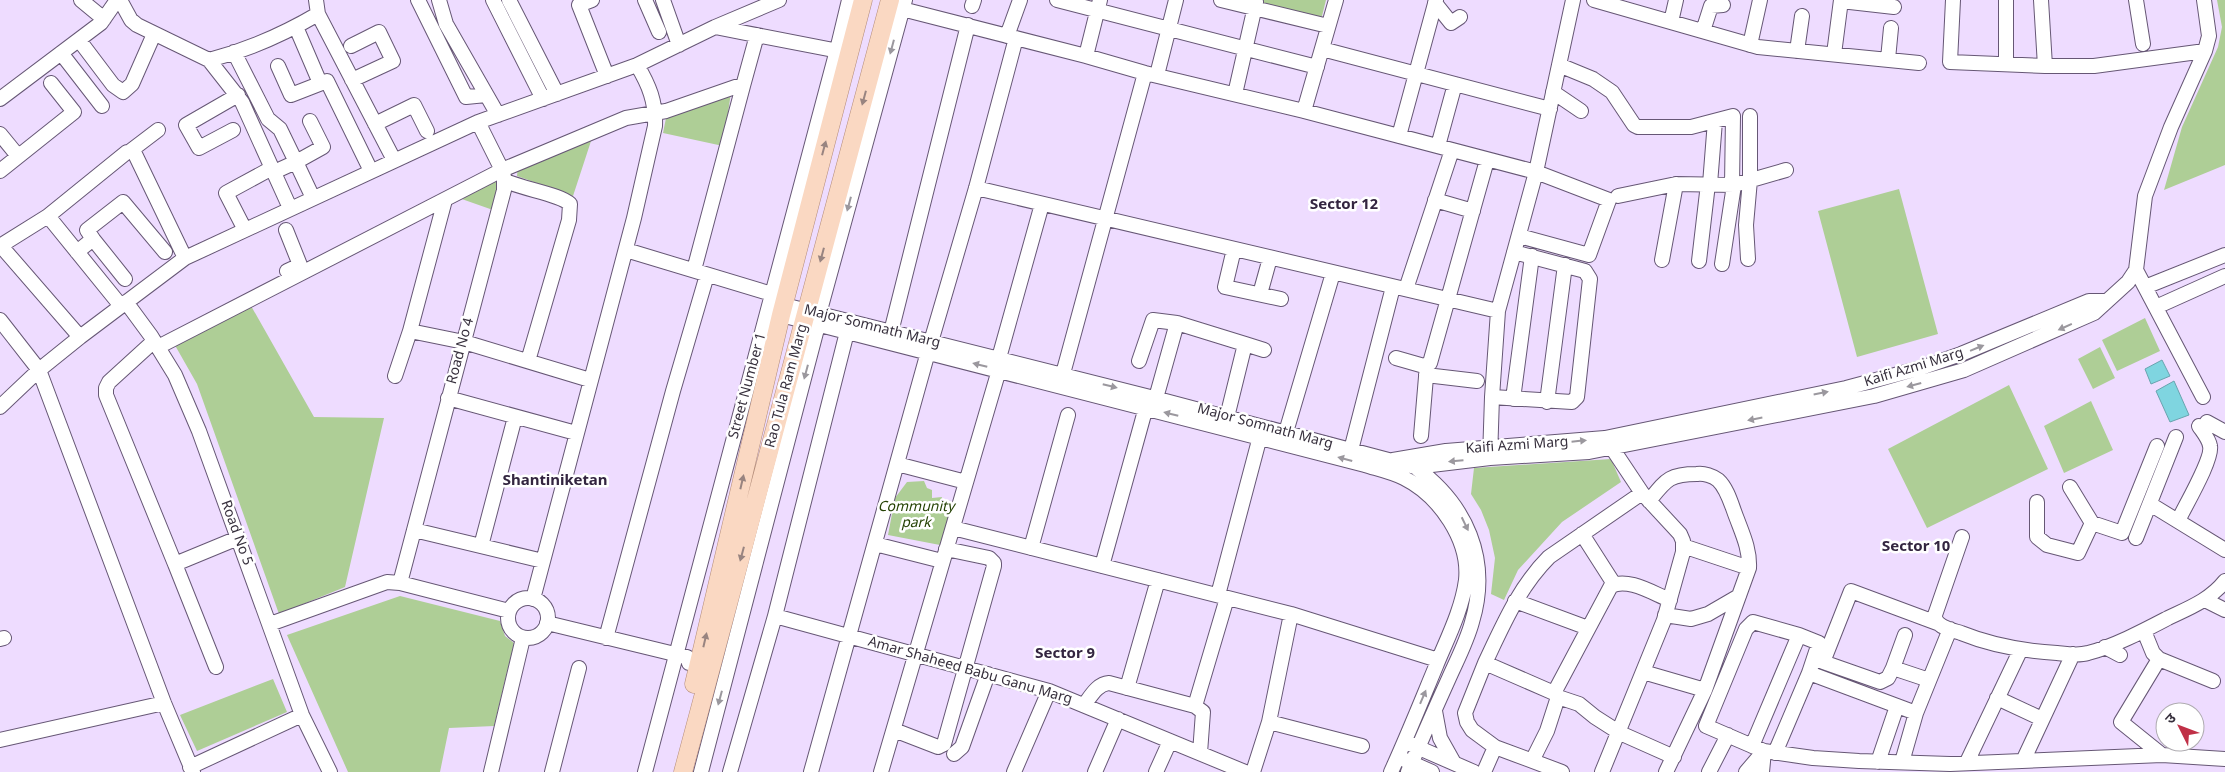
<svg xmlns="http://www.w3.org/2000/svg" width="2225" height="772" font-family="Georgia,'Noto Sans Devanagari',serif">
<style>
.green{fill:#aece96}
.water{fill:#7fd5e0;stroke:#69a4af}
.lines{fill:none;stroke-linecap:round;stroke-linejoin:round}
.minor-casing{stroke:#665775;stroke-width:16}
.major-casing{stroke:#b38c79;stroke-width:19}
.minor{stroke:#fff;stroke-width:14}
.major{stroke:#fad8c2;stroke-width:18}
.oneway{fill:#9b989e}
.oneway2{fill:#988480}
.labels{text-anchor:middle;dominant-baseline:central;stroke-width:5;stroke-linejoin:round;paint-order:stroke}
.street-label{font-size:14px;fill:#37303d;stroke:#fff}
.park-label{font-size:14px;font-style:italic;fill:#254204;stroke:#fff}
.neighbourhood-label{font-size:15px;font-weight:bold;fill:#332540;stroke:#fff}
</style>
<rect width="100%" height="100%" fill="#eedcff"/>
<path class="green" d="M1261,0H1326L1321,20L1260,5Z
M2217,0H2225V165L2164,190L2182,127L2218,47L2222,27Z
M732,86L723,146L663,133L666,118Z
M592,138L573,196L517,176L518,166Z
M498,178L493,210L456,197Z
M1899,189L1938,334L1857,357L1818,211Z
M246,297L314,417L384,418L345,587L279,614L197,384L172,340Z
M2145,318L2160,351L2117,371L2102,340Z
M2100,347L2115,378L2093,389L2078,359Z
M2009,385L2048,469L1927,528L1888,449Z
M2091,401L2113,450L2064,473L2044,426Z
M1611,459L1621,482L1562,522L1518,570L1504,600L1491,594L1495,558L1489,530L1481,510L1471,494L1474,468Z
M924,481L927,488L932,490V498L942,497L940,507L952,513L943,544L940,545L888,535L895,498L907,482Z
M400,596L500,621L505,636L514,643L494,726L449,728L440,772H348L287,635Z
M273,679L287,712L197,751L180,715Z"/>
<path class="water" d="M2162,360L2170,376L2151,384L2145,369Z
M2174,381L2189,415L2170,422L2156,391Z"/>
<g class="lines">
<g class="minor-casing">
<path id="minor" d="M81,0L104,19
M120,0L131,20L137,25L209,60C248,50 284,34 318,14
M316,0L318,14L394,160
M418,0L466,97L486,95
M439,0L446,24L498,115
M493,0L543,99
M509,0L557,94
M592,0L579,5L607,76
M645,0L659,32
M663,0L679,45
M1057,0L1317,67
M1221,0L1328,26
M1594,0L1758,47L1919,63
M1953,0L1950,62L2045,66H2094L2205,51
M2006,0V64
M2041,0L2045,66
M2136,0L2143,44
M1841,1L1894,7
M1435,3L1451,23L1460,17
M972,6L974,0
M902,9L1086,56L1145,73L1304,111L1536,172L1609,200L1589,255L1519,236
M1671,22L1676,0
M296,27L320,83
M715,27L779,0
M1703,31L1711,6L1723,5
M1007,36L1020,0
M79,40L113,85L123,92L132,84L154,34
M1750,45L1760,0
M351,46L379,32L393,61L352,80
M1322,49L1550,109
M1797,51L1802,16
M234,52L268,119L280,129L296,162L323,147L310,121
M61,53L102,106
M1834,54L1841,0
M1086,56L1100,0
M1888,59L1891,28
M209,60L242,102L290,208
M1559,65L1593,79L1612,92L1634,125L1638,127H1691L1733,116L1732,185
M278,66L291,95L327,81L371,171
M1157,75L1176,0
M1553,92L1581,111
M1235,94L1256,2
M0,99L101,23L117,0
M1304,111L1336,0
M375,124L414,105L427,131
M233,130L199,148L186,125L238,95
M0,134L18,156
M1399,136L1436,0
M1438,146L1455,84
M129,152L158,130
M0,171L74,112L51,83
M274,172L296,162L313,198
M504,180C521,189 560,194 570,204L569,220L528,361
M1710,184L1715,121
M976,188L1498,311
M1618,196L1676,184L1734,185L1786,170
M445,200L410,331L464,342L590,380
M1435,200L1473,211
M48,216L127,152H134L185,258
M245,230L226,193L272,168
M286,230L300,265L287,271
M93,239L87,230L123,202L165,252
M0,246L48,216L121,306
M1,246L80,337
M1234,249L1225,287L1281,299
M626,250L772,294
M77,252L93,239L125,279
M1748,259L1746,225L1750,180V116
M1662,260L1676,184
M1699,261L1708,184
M1722,264L1734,185
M694,270L743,86
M2136,270L2203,397
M2145,287L2225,255
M1406,289L1452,150
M1260,294L1270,258
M126,302L151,336L175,375L199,431L302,715L330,772
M784,305L1158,399L1415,467C1466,504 1491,559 1472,622C1467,641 1457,660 1449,678C1435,709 1421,740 1408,772
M2156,307L2225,276
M819,314L905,0
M781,315L1365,465C1378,469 1392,472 1404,478C1440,496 1470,541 1466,580C1462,610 1447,639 1436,666C1421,702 1407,737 1391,772
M0,320L39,370L164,703L193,772
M891,332L968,25
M154,341L109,382L106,388V395L175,564L238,538
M158,347L502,170L626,118L666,111L735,87L743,86L757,35
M999,358L1042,204
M1396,358L1424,366L1430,363L1487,160
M1139,361L1153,320L1177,323
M1426,375L1477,381
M395,376L410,331
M1061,381L1145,73
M1492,397L1572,402L1577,397L1590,279L1585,271L1514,252
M448,398L576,433
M1156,398L1177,323L1245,344
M1513,399L1532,256
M1547,402L1565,265
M0,407L39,370L80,337L185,258L478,122L637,65L715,27L849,53
M1227,417L1245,344L1264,350
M2207,422L2225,432
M1286,432L1333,273
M1421,436L1427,365
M1608,442L1642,493
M1351,450L1393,287
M1490,458L1492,397L1498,311L1536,172L1573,0
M1393,460L1446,451L1605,438L1846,388L1921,368L1961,354L2089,301H2106
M897,464L966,482
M1415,467L1490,458L1589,452L1874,396L1964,370L2094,313L2128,282L2136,270L2145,196L2171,127L2205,51L2209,36L2204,0
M2070,487L2092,523L2122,533L2157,446
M1649,501C1666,480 1669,474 1697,474C1704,473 1713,476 1718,480C1728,489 1732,507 1737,519C1743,535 1750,550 1749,568L1705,690L1666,772
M2037,502V537L2047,545L2078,553L2092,523
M2150,504L2225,550
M2178,521C2185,506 2213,459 2210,446C2209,439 2203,432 2199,426
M953,528L1291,614L1438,660
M414,530L543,561
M1582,534L1614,584
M1962,537L1935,615C1934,627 1952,630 1961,633C1993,646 2023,651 2057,653C2067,654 2078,656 2088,653C2113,647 2145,630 2168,618C2189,608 2210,600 2225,581
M2136,538L2176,437
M875,544L942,561
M481,546L515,417
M1683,546L1749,568
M1031,548L1068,415
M175,564L216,667
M1102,566L1146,407
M400,583L504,190V177L502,170L478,122
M1218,595L1262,429
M508 618a20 20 0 1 1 40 0a20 20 0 1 1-40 0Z
M533,599L634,218L655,126C656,102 649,85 637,65
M2205,600L2225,610
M1515,601L1588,628
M1665,615L1691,619L1708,614L1739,596
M775,616L1049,691L1245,772
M547,623L687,657L689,663L699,665
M270,624L387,582L400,583L509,611
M2144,631L2153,653L2159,659L2213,681
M1905,635L1893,668L1929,680
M606,638L673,391L707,275
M0,639L4,638
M2105,647L2120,655
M2159,659L2121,722L2162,755
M1485,663L1465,713L1467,722L1472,730L1495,747L1562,772
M1893,668L1888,678L1880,682L1823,662L1851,591L1937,623
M1643,672L1705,690
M1809,673L1916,713
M1127,688L1158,580
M1554,693L1611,586C1628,577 1654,594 1670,600
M1558,697L1579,704L1595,717L1620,733L1674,757
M1997,698L2042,719
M1084,705C1091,696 1097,684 1109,683L1195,706L1203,712L1200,753
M1195,706L1227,598
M1435,711L1440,738L1454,763
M1269,722L1362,746
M894,730L938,747L944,744L994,566V563L989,558L946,549
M0,740L164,703
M1410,744L1474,772
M1752,746L1799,635
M1775,753L1809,673L1819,643L1799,635L1753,622L1746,629L1706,726L1764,751L1813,758L1859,761L1950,764L2162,755L2225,759
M954,754L962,747L988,674
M1533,759L1547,731L1558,697L1554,693L1485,663C1503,625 1519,587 1549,557L1642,493L1680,534L1683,541V552L1664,620L1602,772
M1405,760L1432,772
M2023,761L2073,654
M1878,762L1897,706
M1902,762L1916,713L1950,629
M1967,762L2020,651
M190,767L302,715
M491,772L523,638
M552,772L579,668
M645,772L837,50L849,0
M701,772L818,325
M730,772L775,616L847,332
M811,772L928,352L976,188L1016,38
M881,772L999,370
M1014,772L1049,691
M1095,772L1118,719
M1156,772L1170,741
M1253,772L1269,722L1291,614
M1484,772L1495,747
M1709,772L1728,735
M1746,772L1764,751
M1762,772L1764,751"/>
</g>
<g class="major-casing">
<path id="major" d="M694,684L781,315L863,0
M683,772L890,0"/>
</g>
<use href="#minor" class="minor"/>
<use href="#major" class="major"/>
</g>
<defs><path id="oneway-solid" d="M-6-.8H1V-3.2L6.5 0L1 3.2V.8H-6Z" transform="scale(1.25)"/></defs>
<g class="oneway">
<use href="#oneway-solid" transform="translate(892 47) rotate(105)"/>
<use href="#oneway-solid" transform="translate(849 204) rotate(105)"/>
<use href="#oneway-solid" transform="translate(2065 327) rotate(156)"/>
<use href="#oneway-solid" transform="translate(1977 348) rotate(-22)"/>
<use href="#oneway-solid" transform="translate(980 365) rotate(-166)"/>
<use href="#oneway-solid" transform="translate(806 372) rotate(105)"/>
<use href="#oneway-solid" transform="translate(1914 385) rotate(165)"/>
<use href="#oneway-solid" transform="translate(1110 386) rotate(14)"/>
<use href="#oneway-solid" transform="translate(1821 393) rotate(-11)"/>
<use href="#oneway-solid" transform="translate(1171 414) rotate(-166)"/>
<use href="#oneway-solid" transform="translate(1755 419) rotate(169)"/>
<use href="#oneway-solid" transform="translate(1579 441) rotate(-6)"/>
<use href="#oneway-solid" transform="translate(1345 459) rotate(-165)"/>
<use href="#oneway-solid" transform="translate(1456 461) rotate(175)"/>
<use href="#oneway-solid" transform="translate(1465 524) rotate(64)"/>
<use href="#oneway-solid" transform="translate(1423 697) rotate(-67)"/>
<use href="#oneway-solid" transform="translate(720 698) rotate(105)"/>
</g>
<g class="oneway2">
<use href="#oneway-solid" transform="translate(864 98) rotate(105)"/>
<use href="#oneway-solid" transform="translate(824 148) rotate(-75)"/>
<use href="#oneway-solid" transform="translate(822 255) rotate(105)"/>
<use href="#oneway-solid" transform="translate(742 482) rotate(-77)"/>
<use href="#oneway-solid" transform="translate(742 554) rotate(105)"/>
<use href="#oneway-solid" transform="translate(705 640) rotate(-77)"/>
</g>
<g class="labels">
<g class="street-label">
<text transform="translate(872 327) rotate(14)">Major Somnath Marg</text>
<text transform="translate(461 351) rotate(-75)">Road No 4</text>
<text transform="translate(1914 368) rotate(-17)">Kaifi Azmi Marg</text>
<text transform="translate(748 386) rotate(-75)">Street Number 1</text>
<text transform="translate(787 386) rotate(-75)">Rao Tula Ram Marg</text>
<text transform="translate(1265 427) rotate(15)">Major Somnath Marg</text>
<text transform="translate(1517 446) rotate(-4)">Kaifi Azmi Marg</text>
<text transform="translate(236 533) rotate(70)">Road No 5</text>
<text transform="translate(970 671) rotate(16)">Amar Shaheed Babu Ganu Marg</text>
</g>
<g class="park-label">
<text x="916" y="507">Community<tspan x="916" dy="16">park</tspan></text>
</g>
<g class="neighbourhood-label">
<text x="1344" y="205">Sector 12</text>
<text x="555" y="481">Shantiniketan</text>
<text x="1916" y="547">Sector 10</text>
<text x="1065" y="654">Sector 9</text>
</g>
</g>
<g transform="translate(2180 727) rotate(312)"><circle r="24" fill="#ffffff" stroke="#afacb1"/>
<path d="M0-4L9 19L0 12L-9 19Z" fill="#c03047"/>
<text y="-8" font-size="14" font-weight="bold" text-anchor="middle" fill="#37303d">उ</text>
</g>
</svg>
